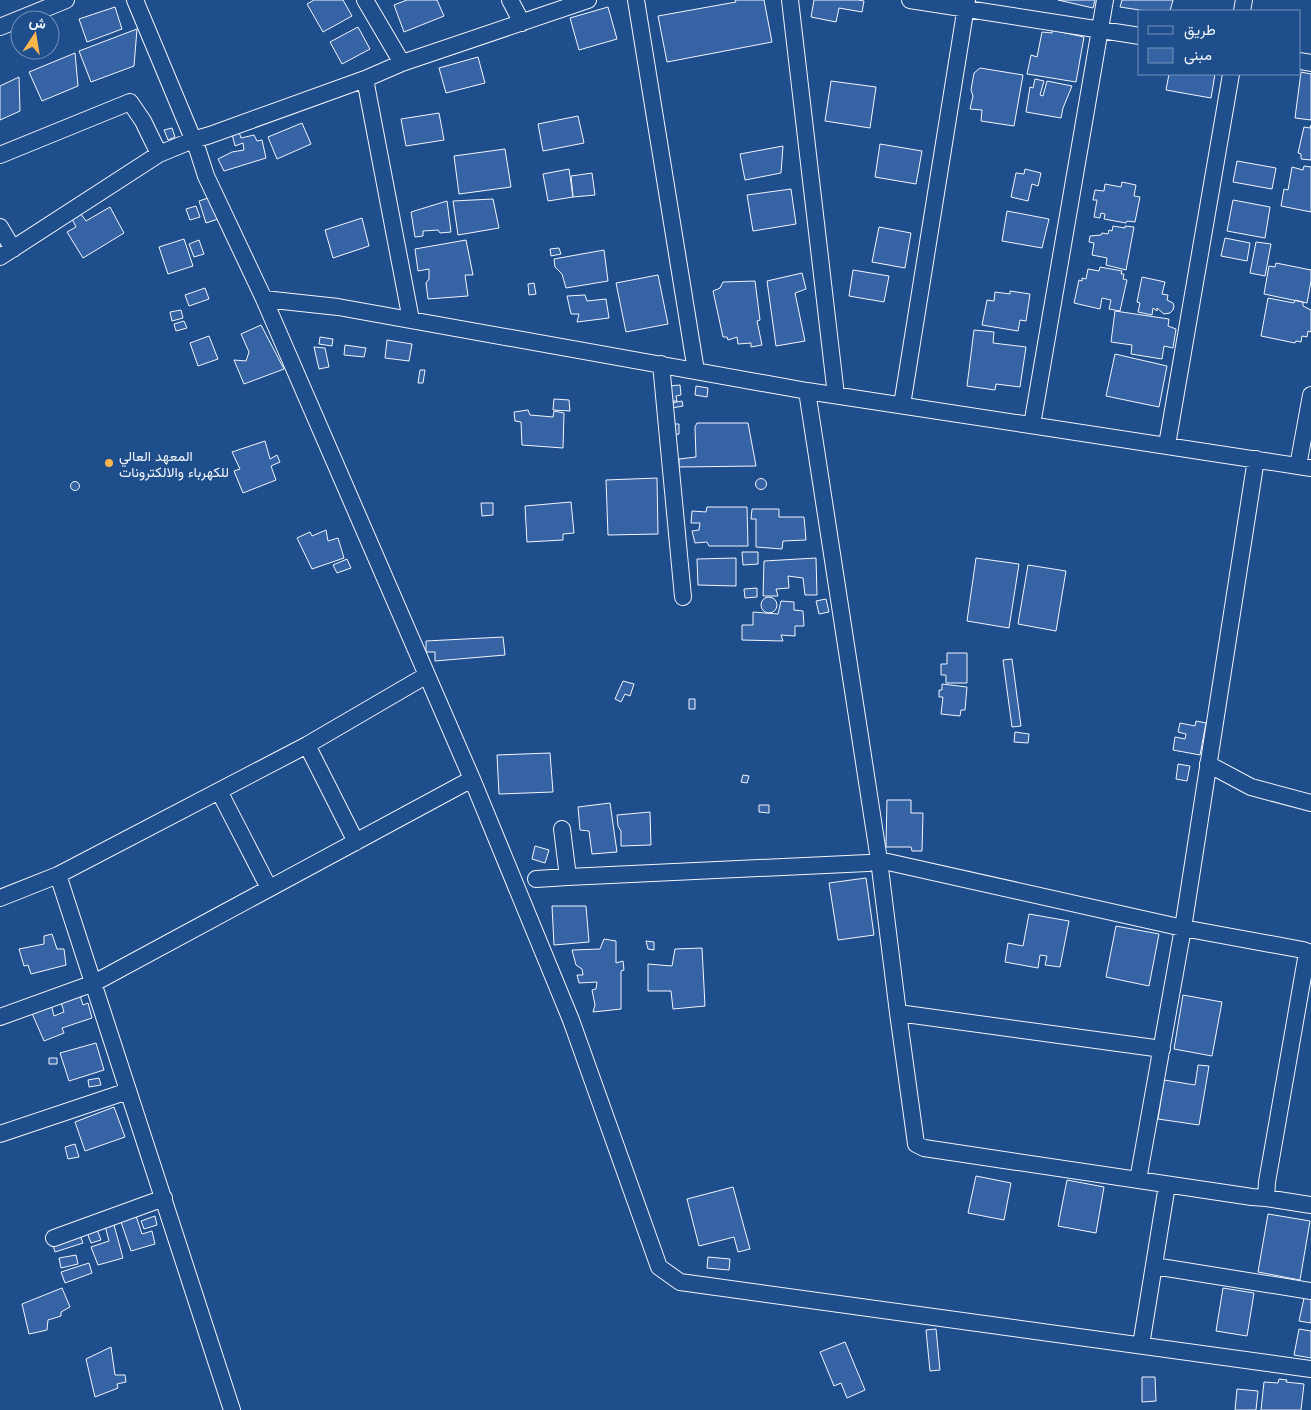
<svg xmlns="http://www.w3.org/2000/svg" width="1311" height="1410" font-family="Inter,Vazirmatn,sans-serif">
<style>
.building{fill:#3563a3;stroke:#f2f6ff}
.lines{fill:none;stroke-linecap:round;stroke-linejoin:round}
.minor-casing{stroke:#f2f6ff;stroke-width:18}
.minor{stroke:#1f4e8c;stroke-width:16}
.poi-dot{fill:#ffb74d;stroke:#1f4e8c;stroke-width:2}
.labels{text-anchor:middle;dominant-baseline:central;stroke-width:4;stroke-linejoin:round;paint-order:stroke}
.poi-label{font-size:14px;fill:#f2f6ff;stroke:#1f4e8c;text-anchor:start}
</style>
<rect width="100%" height="100%" fill="#1f4e8c"/>
<path class="building" d="M314,0H343L352,16L323,32L307,4Z
M407,0H437L444,16L404,32L394,5Z
M735,0H764L772,42L667,62L658,16L736,2Z
M814,0H858L864,1L862,12L839,8L836,22L811,17Z
M1058,0H1095L1093,8Z
M1122,0H1173L1170,11H1146L1120,7Z
M115,7L122,29L87,42L79,19Z
M608,7L617,39L579,50L570,18Z
M358,27L370,49L342,64L330,42Z
M137,29L134,66L91,82L79,51Z
M1052,30L1084,37L1076,82L1027,74L1031,55L1037,57L1042,32L1052,33Z
M75,53L78,86L42,101L29,72Z
M478,57L485,83L446,93L439,68Z
M980,68L1023,75L1014,126L981,121L982,110L970,109L973,96L971,90L974,73Z
M1301,72L1311,74V120L1295,118Z
M1169,74H1215L1211,98L1166,90Z
M19,77L20,111L0,120V86Z
M1035,79L1044,81L1040,95L1043,96L1047,81L1072,86L1063,108L1061,118L1026,112L1030,87L1033,88Z
M831,81L876,87L870,128L825,121Z
M439,113L444,140L406,146L401,119Z
M578,116L584,143L543,151L538,124Z
M302,123L311,144L277,159L268,137Z
M1311,125V160L1301,159V154L1298,153L1304,127L1310,128Z
M172,128L175,137L168,140L164,130Z
M239,132L241,138L254,135L257,141L262,140L266,158L224,171L218,159L232,152L244,150L243,143L235,146L232,134Z
M880,144L922,151L916,184L875,177Z
M783,146L781,173L745,180L740,154Z
M505,149L511,187L459,194L454,156Z
M1237,161L1276,168L1272,189L1233,182Z
M1304,166L1311,167V212L1281,206L1284,189L1288,190L1292,167L1303,170Z
M569,169L573,197L548,201L543,174Z
M1025,169L1041,173L1038,186L1032,184L1028,201L1011,197L1016,173L1024,174Z
M592,173L595,195L573,197L571,176Z
M1122,182L1136,185L1134,196L1140,197L1135,222L1127,221L1126,223L1104,219L1105,214L1101,213L1100,218L1094,217L1097,200H1093L1095,190L1104,191L1105,184L1121,187Z
M791,189L796,224L753,231L747,195Z
M211,197L218,219L206,223L199,201Z
M493,199L499,228L458,235L453,201Z
M1233,200L1270,207L1265,238L1227,231Z
M447,201L451,232L440,233L438,230L423,231V236L415,237L411,212Z
M196,206L200,217L190,220L186,209Z
M110,207L124,233L83,258L67,232L76,227L71,217L80,213L86,221Z
M1007,211L1049,219L1042,248L1002,241Z
M362,218L369,246L333,258L325,230Z
M1113,226L1125,228V226L1134,227L1126,270L1106,265L1107,258L1092,255L1094,243L1089,242L1090,236L1101,235L1102,233L1108,234L1109,230L1112,231Z
M879,227L911,233L905,268L872,262Z
M1225,238L1250,243L1247,261L1221,256Z
M184,239L193,266L168,274L159,247Z
M199,240L204,254L194,257L189,244Z
M466,240L473,275H465L468,296L428,299L426,283L429,279V269L418,271L415,249Z
M1256,242L1271,244L1265,276L1250,273Z
M559,248L561,254L551,256L550,249Z
M604,250L608,281L566,288L562,274L555,267L554,259Z
M1276,263L1311,270V281L1307,303L1264,294L1269,266L1275,267Z
M1100,267L1122,271L1121,274H1124L1123,279L1127,280L1120,311L1109,309L1111,300L1102,298L1100,309L1074,303L1079,280L1082,281V278L1086,279L1088,269L1099,271Z
M853,270L889,276L884,302L849,296Z
M802,273L806,289L795,293L805,341L776,346L767,281Z
M658,275L668,324L626,332L616,283Z
M1142,277L1165,282L1162,294L1168,295L1167,300L1173,303L1174,306L1173,310L1170,313L1164,314L1157,308V311L1153,308L1152,315L1138,312L1140,303L1137,302Z
M755,281L760,320L757,321L762,345L751,347V343L738,344L737,337L728,340L727,337H723L713,291L720,288L723,282Z
M534,283L536,294L529,295L528,284Z
M205,288L209,299L189,306L185,295Z
M1010,291L1030,294L1026,321L1020,320L1018,331L982,325L987,300L994,301L995,292L1010,294Z
M585,295L587,301L606,299L609,318L577,322L579,314H571L567,296Z
M1268,298L1294,303L1295,300L1303,302V306L1311,310V332L1308,331L1307,337L1302,336L1301,342L1296,341L1295,343L1261,336Z
M181,310L183,318L172,321L170,312Z
M1115,311L1169,319L1168,326L1176,329L1173,348L1164,346L1162,359L1131,354L1132,345L1111,342Z
M184,321L187,328L176,331L174,324Z
M261,325L284,369L244,384L234,360L246,361L249,352L241,334Z
M974,330L994,332L993,343L1026,347L1020,387L996,384L995,390L967,386Z
M209,336L218,359L198,366L190,343Z
M320,337L333,339L332,346L319,344Z
M387,340L412,344L409,361L385,358Z
M345,345L366,348L364,357L344,355Z
M314,347L325,348L329,367L319,369Z
M1115,354L1167,366L1159,407L1106,396Z
M420,370H425L423,383H418Z
M680,385L681,395L676,396L677,401H670L669,386Z
M696,386L708,388L707,397L695,395Z
M554,399L569,400L570,411L553,410Z
M682,401L683,406L672,408L671,403Z
M528,410L530,415L553,417L554,411L564,413L563,448L522,445L521,422L515,421L514,412Z
M697,423H748L756,466L679,467V459L696,457L695,427Z
M672,424H679V434L672,435Z
M265,441L270,459L277,455L280,462L271,466L276,480L243,493L234,471L240,469L232,452Z
M657,478L658,534L608,535L606,480Z
M755.5 484a5.5 5.5 0 1 1 11 0a5.5 5.5 0 1 1-11 0Z
M70.5 486a4.5 4.5 0 1 1 9 0a4.5 4.5 0 1 1-9 0Z
M571,502L574,533L563,534V540L527,542L525,506Z
M481,503H493V515L482,516Z
M707,507H747L748,546H709L707,542L695,543L692,531L699,530L700,523H691L692,511L706,512Z
M752,509H779V517H804L806,540L783,541L782,549L756,547V519H751Z
M326,530L328,541L338,538L344,558L312,569L297,538L310,532L312,536Z
M742,552H758V564L743,565Z
M736,558V586L698,585L697,559Z
M816,558L817,595H805L803,578L788,576L789,588L776,589L778,596H763L764,561Z
M976,558L1019,564L1009,628L967,621Z
M347,559L351,568L337,573L333,565Z
M1028,565L1066,571L1056,631L1018,624Z
M757,588V597L745,598L744,589Z
M761 605a8 8 0 1 1 16 0a8 8 0 1 1-16 0Z
M826,599L829,612L819,614L816,601Z
M781,601L794,602V610L803,611L804,626H795V636L781,635L783,641L742,640V625H753V612L778,614Z
M503,637L505,655L435,661V652H426V641Z
M947,653H967V683H946V675H941V664H947Z
M1012,659L1021,726L1012,727L1003,660Z
M623,681L634,684L630,696L625,694L621,702L615,699Z
M942,684L967,687L965,710H961L960,716L941,714L943,697H939V690H942Z
M689,699H695V709H689Z
M1196,721L1206,723L1200,755L1173,750L1175,737L1185,739L1186,734L1178,732L1180,723L1195,726Z
M1015,732L1029,734L1028,743L1014,742Z
M550,753L553,792L499,794L497,755Z
M1178,764L1190,766L1187,781L1176,779Z
M743,775L749,776L747,783L741,782Z
M887,800H911V813H923L922,851H912L911,847H886Z
M610,803L617,852L592,854L589,831L580,830L578,807Z
M759,805H769V813L759,812Z
M650,812L651,845L621,846V831L618,826L617,815Z
M535,846L549,850L545,863L532,859Z
M866,878L874,935L838,940L829,883Z
M552,906H586L589,942L554,945Z
M1029,914L1069,921L1060,967L1045,965L1047,956L1040,955L1038,968L1005,962L1008,943L1023,946Z
M1116,926L1159,934L1149,986L1106,977Z
M52,934L57,949H64L66,965L31,974L28,965L24,966L19,949L44,944V936Z
M604,939L616,941V963L623,961L624,970L621,971V1009L593,1012L595,1005L592,990L596,989L597,982L579,983L577,975H583L582,969L576,965L572,950L600,949Z
M646,941L654,942V950L648,949Z
M702,948L705,1006L673,1009L671,991H648V964L672,966L675,949Z
M79,992L83,1005L88,1003L92,1018L62,1028L64,1033L44,1041L31,1011L51,1004L54,1016L64,1012L61,1002Z
M1183,995L1222,1002L1212,1056L1174,1049Z
M96,1043L104,1070L69,1081L60,1053Z
M49,1058H57V1064H49Z
M1198,1065L1209,1066L1199,1125L1158,1119L1164,1080L1195,1085Z
M99,1078L101,1085L89,1087L88,1080Z
M114,1107L125,1137L85,1151L75,1122Z
M75,1144L79,1157L68,1159L65,1147Z
M976,1176L1011,1183L1004,1220L968,1213Z
M1067,1180L1104,1187L1096,1233L1058,1226Z
M733,1187L750,1249L738,1252L734,1237L699,1246L687,1199Z
M1268,1214L1310,1221L1300,1280L1258,1272Z
M136,1216L142,1234L152,1231L155,1244L131,1251L121,1222Z
M155,1216L157,1225L144,1229L141,1221Z
M114,1225L123,1258L98,1265L91,1247L109,1241L105,1226Z
M96,1227L101,1240L91,1243L86,1230Z
M79,1233L83,1243L55,1252L52,1242Z
M76,1255L78,1264L61,1268L59,1258Z
M708,1257L730,1259L729,1270L707,1268Z
M89,1263L92,1273L65,1283L61,1272Z
M62,1288L70,1307L61,1312V1316L48,1320L47,1330L29,1334L22,1304Z
M1223,1288L1254,1293L1247,1336L1216,1331Z
M1304,1298L1311,1299V1323L1299,1321Z
M936,1329L940,1370L930,1371L926,1330Z
M1299,1329L1311,1331V1358L1294,1355Z
M845,1342L865,1390L847,1398L841,1383L834,1386L820,1352Z
M111,1347L115,1375H125L126,1382L117,1384L118,1388L95,1397L86,1359Z
M1142,1377H1155L1156,1401L1142,1402Z
M1279,1379L1287,1380L1286,1382L1304,1384L1301,1410H1261L1264,1382L1278,1383Z
M1237,1389L1258,1391L1256,1410H1235Z"/>
<g class="lines">
<g class="minor-casing">
<path id="minor" d="M135,0L198,151L206,176L264,299L472,779L571,1020L659,1267L680,1282L1311,1369
M365,0L402,63
M510,0L522,23
M636,0L696,371
M790,0L836,395
M910,0L1140,36
M1242,11L1244,0
M0,27L66,0
M1300,61L1311,63
M365,79L411,320
M0,155L130,102L143,121L159,154
M0,227L13,249
M0,257L159,154L193,140L210,135L365,79L402,63L588,0
M264,299L338,307L807,391L1311,468
M661,364L683,597
M807,391L879,860L898,1013L916,1144L924,1148L1252,1197L1266,1198L1267,1182L1307,953
M902,405L967,0
M1032,425L1105,0
M1167,445L1231,74
M1298,466L1311,395
M307,745L356,842
M1208,764L1251,787L1311,803
M219,791L269,888
M562,829L568,877L868,863L879,860L1183,928L1303,950L1311,953
M58,875L232,1410
M536,879L568,877
M0,898L58,875L307,745L427,675
M898,1013L1162,1049
M0,1017L94,983L472,779
M0,1134L128,1091
M1138,1180L1183,928L1256,459
M1266,1198L1311,1205
M54,1238L164,1198
M1154,1266L1311,1291
M1141,1345L1167,1185"/>
</g>
<use href="#minor" class="minor"/>
</g>
<circle class="poi-dot" cx="109" cy="463" r="5"/>
<g class="labels">
<g class="poi-label">
<text x="119" y="455">المعهد العالي<tspan x="119" dy="16">للكهرباء والالكترونات</tspan></text>
</g>
</g>
<rect x="1138" y="10" width="162" height="65" fill="#1f4e8c" stroke="#7391ba"/>
<rect x="1148" y="26" width="25" height="8" fill="#1f4e8c" stroke="#7391ba"/>
<text x="1184" y="35" font-size="15" fill="#f2f6ff">طريق</text>
<rect x="1148" y="48" width="25" height="15" fill="#3563a3" stroke="#7391ba"/>
<text x="1184" y="60" font-size="15" fill="#f2f6ff">مبنى</text>
<g transform="translate(35 35) rotate(12)"><circle r="24" fill="#1f4e8c" stroke="#7391ba"/>
<path d="M0-4L9 19L0 12L-9 19Z" fill="#ffb74d"/>
<text y="-8" font-size="14" font-weight="bold" text-anchor="middle" fill="#f2f6ff">ش</text>
</g>
</svg>
